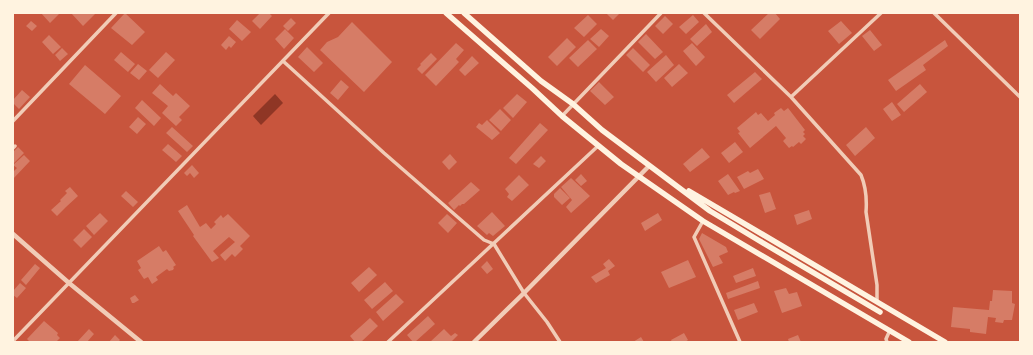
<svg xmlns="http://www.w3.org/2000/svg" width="1033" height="355" font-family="'Sofia Sans Condensed',sans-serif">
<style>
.water{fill:#8f3625}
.building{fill:#d67c66}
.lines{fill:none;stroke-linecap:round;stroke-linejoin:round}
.minor{stroke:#f1ccb7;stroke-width:3.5}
.tertiary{stroke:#f1ccb7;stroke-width:4.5}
.secondary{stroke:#fff3e0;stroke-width:5.5}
</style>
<rect width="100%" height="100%" fill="#c8553d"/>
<path class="water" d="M275,94L283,103L261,125L253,116Z"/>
<path class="building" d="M41,13H58L59,14L50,23Z
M71,13H96L83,26Z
M125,13L145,32L132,45L111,28Z
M260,13H269L272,16L260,29L252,21Z
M606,13H620L613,20Z
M769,13H775L780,19L760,39L751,30Z
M588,15L597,24L584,37L574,28Z
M693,15L699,22L686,34L679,27Z
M665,16L673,24L663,34L655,26Z
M291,18L296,23L288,31L283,26Z
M237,20L251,32L242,41L229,29Z
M31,21L37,26L32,31L26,26Z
M841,21L852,33L839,44L828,31Z
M352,22L392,62L364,92L320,50L327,42L338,37Z
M706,24L712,32L697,46L690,39Z
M285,29L294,38L284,49L275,39Z
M601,29L609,36L599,47L590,39Z
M870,30L882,45L874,51L862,36Z
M646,34L663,52L655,59L638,42Z
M49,35L61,47L53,54L42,42Z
M229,36L236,42L231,48L229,46L226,50L221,45Z
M567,38L576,47L557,66L548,57Z
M588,40L597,49L578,67L569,58Z
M945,40L948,46L923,65L926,70L896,91L888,80Z
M456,43L464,50L456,59L459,62L436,86L425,75Z
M692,43L705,57L696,66L683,51Z
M307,47L323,63L314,72L298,57Z
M62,48L68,54L60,61L55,55Z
M633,48L650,65L643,72L626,55Z
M121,52L135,64L128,72L114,60Z
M166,52L175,60L158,78L149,70Z
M431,53L437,59L422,74L417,69L421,65L420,64Z
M666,55L674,65L656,82L647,72Z
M472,56L479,63L465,76L459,70Z
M138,64L147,71L139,80L130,73Z
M679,64L688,73L672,87L664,78Z
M85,65L121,96L105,114L69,84Z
M755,72L762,79L734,103L727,95Z
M341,80L349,87L338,100L330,93Z
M599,82L614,97L605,105L590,91Z
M160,84L173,96L176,93L190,106L179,117L182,120L176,126L162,113L168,106L152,93Z
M920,84L927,92L904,112L897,104Z
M22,90L30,97L19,109L13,103V100Z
M517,94L527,102L513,118L503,108Z
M142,100L161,118L154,126L135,108Z
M892,102L901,115L892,121L883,109Z
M781,108L784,111L788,108L805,130L803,132L805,134L803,136L806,139L801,144L799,142L793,147L792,146L789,148L783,141L786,138L776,126L750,148L738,133L740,132L737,128L756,112L758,115L761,113L768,121L775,115L774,113Z
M500,109L511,120L501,131L489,120Z
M138,117L146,124L137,134L129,127Z
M487,120L500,133L492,140L476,127L479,123L482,125Z
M540,123L548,130L516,164L509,158Z
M172,127L193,146L187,152L166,133Z
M866,127L875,138L855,156L846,145Z
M735,142L743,152L729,163L721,153Z
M168,144L182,156L176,162L162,150Z
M18,147L24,153L13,164V152Z
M702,148L710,157L690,172L683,164Z
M450,154L457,162L449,170L442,162Z
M24,155L30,161L13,179V172L17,168L13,165Z
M541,156L546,161L539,168L533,164Z
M192,165L199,173L194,178L190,173L187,176L184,173Z
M758,169L764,179L744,189L737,177L748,171L750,173Z
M581,174L587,181L581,186L575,180Z
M728,174L740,191L735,193L734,192L728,195L718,181Z
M519,175L529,185L512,201L507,197L509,194L505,189Z
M571,178L590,196L571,213L566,207L572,200L561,187Z
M471,182L480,190L464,204H462L460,206L459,205L454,210L448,203Z
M70,187L78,196L66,207L60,200L67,193L65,191Z
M560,188L570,198L562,205L554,197V194Z
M126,191L138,202L133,207L121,196Z
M770,192L776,209L765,213L759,195Z
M61,201L66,207L57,216L51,210Z
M187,205L200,227L206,223L211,229L216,224L214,222L221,215L223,218L228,214L250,236L240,246L243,249L235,257L232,254L225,261L220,255L235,242L229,237L213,251L219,258L212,262L193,236L194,235L178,211Z
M809,210L812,219L797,225L794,215Z
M492,212L505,226L493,236L489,233L487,235L477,226Z
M100,213L108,221L94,235L86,226Z
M658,213L662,220L645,231L641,223Z
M447,214L457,223L448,233L438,223Z
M84,229L92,237L81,248L73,240Z
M702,233L726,247L728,252L719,256L723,263L713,267L699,239Z
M159,246L163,252L166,250L176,265L173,267L174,268L173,270L169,271L167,269L156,277L158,280L152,284L148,277L144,279L138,270L141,268L137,261Z
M609,259L615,266L608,271L610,275L596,283L591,277L606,268L603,264Z
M688,260L696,277L669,288L661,272Z
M487,261L493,269L487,274L481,267Z
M35,264L40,268L26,285L21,280Z
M369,267L377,275L359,292L351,283Z
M753,268L756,276L736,283L733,276Z
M758,281L760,288L728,299L726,293Z
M385,282L393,291L372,309L364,300Z
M20,283L26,288L17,298L13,295V291Z
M786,288L789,294L797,292L802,306L782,313L774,291Z
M993,290L1012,291V303L1015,304L1012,320H1004L1003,323L995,322L996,318L988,317L986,334L970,332V329L951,327L953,307L989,310L990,301H992Z
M396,294L404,302L383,321L376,312Z
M135,295L139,300L134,303H132L130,298Z
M754,303L758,312L738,320L734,310Z
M428,316L435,324L415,342H413L407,335Z
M370,318L378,326L361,342H355L350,336Z
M44,321L58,333L57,335L60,338L56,342H30L27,339Z
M89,329L94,334L87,342H77Z
M444,329L451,336L455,333L458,335L451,342H430Z
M684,333L688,340L685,342H672L671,340Z
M115,335L120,340L118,342H109Z
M798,335L801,342H789L788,339Z
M641,337L644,342H633Z"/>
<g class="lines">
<path class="minor" d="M704,13L791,97L861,175C866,187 867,199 866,212L877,285V302
M934,13L1020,97
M283,61L384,153L484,240L494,244L524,293L547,322L560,342
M791,97L881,13
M562,116L661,13
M13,121L116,13
M13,148L15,146
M703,221L694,237L740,342
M13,341L329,13
M388,342L598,146
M887,342L886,339L890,330"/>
<path class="tertiary" d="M13,234L69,283L141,342
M474,342L524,293L649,166"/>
<path class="secondary" d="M446,13L532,88L562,116L621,164L703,221L909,342
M464,13L541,81L573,104L602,130L710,211L758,240L880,312
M689,191L945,342"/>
</g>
<rect width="1033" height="355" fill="none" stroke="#fff3e0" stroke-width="28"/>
</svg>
